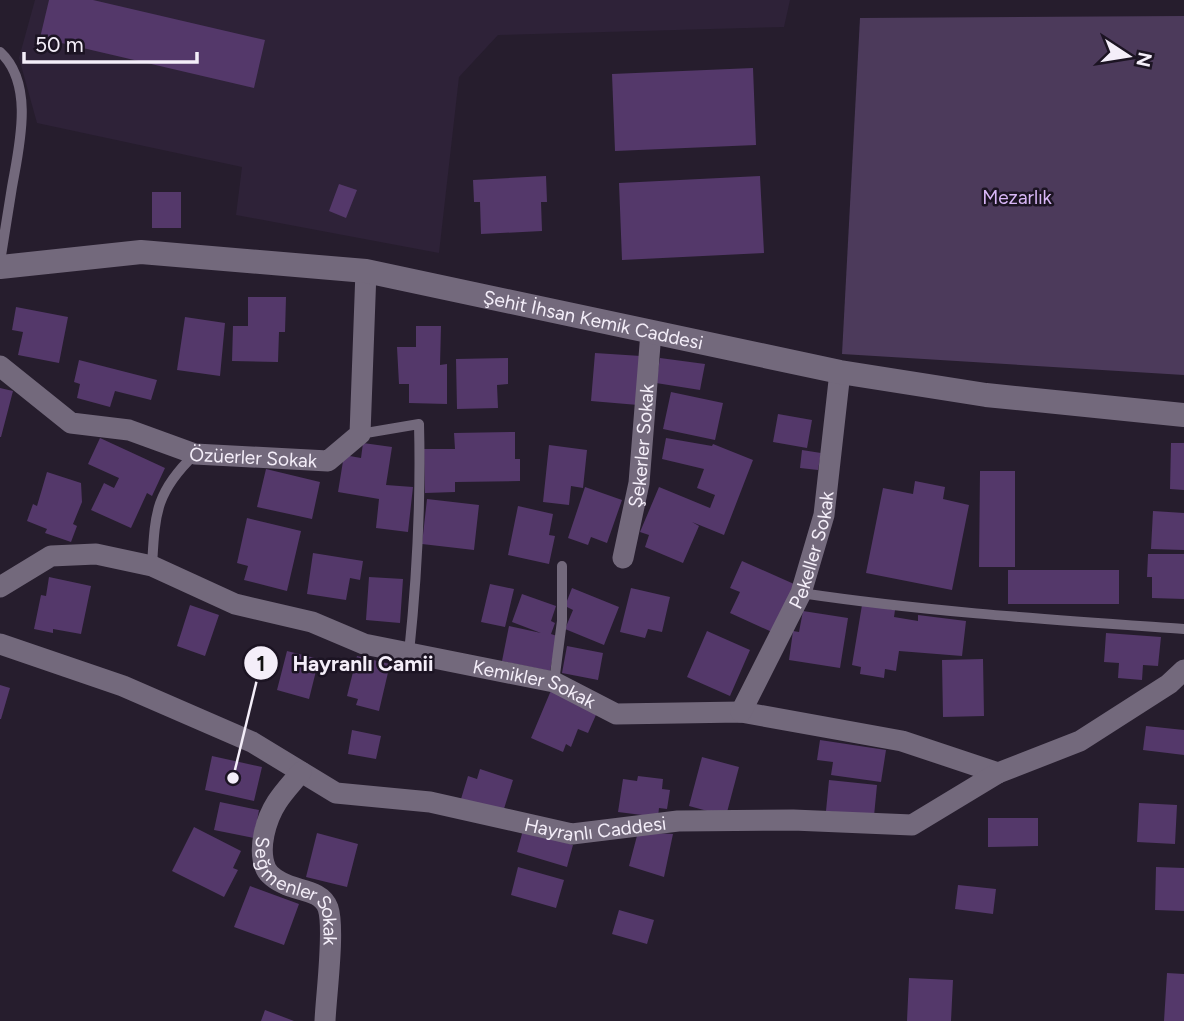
<svg xmlns="http://www.w3.org/2000/svg" width="1184" height="1021" font-family="Figtree,sans-serif">
<style>
.built{fill:#2e2238}
.green{fill:#4c3a5b}
.building{fill:#54386a}
.lines{fill:none;stroke-linecap:round;stroke-linejoin:round}
.service{stroke:#73697c;stroke-width:10}
.minor{stroke:#73697c;stroke-width:21}
.tertiary{stroke:#73697c;stroke-width:24}
.labels{text-anchor:middle;dominant-baseline:central;stroke-width:5;stroke-linejoin:round;paint-order:stroke}
.park-label{font-size:19px;fill:#d9b7f7;stroke:#1c1423}
.street-label{font-size:19px;fill:#f4eef9;stroke:#1c1423}
.leader{fill:none;stroke:#f4eef9;stroke-width:2.5}
.callout-dot{fill:#f4eef9;stroke:#1c1423;stroke-width:2.5}
.mark-label{font-size:21px;text-anchor:middle;font-weight:bold;fill:#111}
.callout-label{font-size:21px;text-anchor:middle;font-weight:bold;fill:#f4eef9;stroke:#1c1423;stroke-width:5;stroke-linejoin:round;paint-order:stroke}
</style>
<rect width="100%" height="100%" fill="#261d2d"/>
<path class="built" d="M35,0H790L784,27L498,35L459,77L439,253L236,215L242,167L37,123L19,58Z"/>
<path class="green" d="M1184,16V375L842,354L860,18Z"/>
<path class="building" d="M49,0H93L265,40L254,88L40,38Z
M753,68L756,145L615,151L612,74Z
M546,176L547,202H541L542,231L481,234L480,202H474L473,180Z
M760,176L764,253L622,260L619,183Z
M339,184L357,190L346,218L329,211Z
M152,192H181V228H152Z
M248,297H286L285,332H279L278,362L232,361L233,326H248Z
M16,307L68,317L59,363L18,355L23,332L12,330Z
M185,317L225,323L220,376L177,370Z
M416,326H441L440,365L447,364V404L409,403V384H399L397,347H416Z
M595,353L641,356L638,405L591,401Z
M508,358V384L497,385L498,408L457,409L456,359Z
M660,358L705,364L700,390L656,383Z
M79,360L157,380L151,400L115,391L110,407L77,398L80,384L74,382Z
M0,388L13,391L1,437H0Z
M671,392L723,403L715,440L663,429Z
M778,414L812,420L807,448L773,442Z
M515,432V459H520V481L455,482V492L425,493L424,449H455L454,433Z
M100,438L165,468L152,496L147,493L131,528L91,510L104,483L114,488L119,478L88,464Z
M666,438L712,446L713,444L753,460L724,535L692,522L699,526L683,563L645,547L649,535L640,532L659,487L710,508L715,495L697,488L704,469L662,459Z
M363,443L392,447L386,485L413,487L408,532L376,528L379,499L338,492L344,455L361,458Z
M1171,443H1184V490L1170,489Z
M549,445L587,450L583,488L571,486L569,505L543,502Z
M802,450L821,453L818,470L800,468Z
M266,469L320,482L312,519L257,507Z
M980,471H1015V567H979Z
M47,472L81,483L82,502L73,524L77,526L71,542L45,533L47,529L27,521L33,504L37,506Z
M915,481L945,487L943,499L969,505L952,590L866,573L883,488L913,494Z
M585,487L622,500L607,543L591,537L588,545L568,538Z
M427,499L479,505L474,550L422,544Z
M518,506L553,514L549,535L555,536L549,564L508,555Z
M1153,511L1184,513V550L1151,549Z
M247,518L301,531L287,591L244,580L248,566L237,563Z
M313,553L363,561L360,580L350,578L346,600L307,594Z
M1148,554H1184V599L1152,598V577H1147Z
M742,561L794,584L772,632L730,613L740,592L730,588Z
M1008,570H1119V604H1008Z
M49,577L91,586L81,634L53,629V633L34,629L41,595L46,596Z
M369,577L403,579L400,623L366,620Z
M490,584L514,589L505,627L481,622Z
M572,588L619,607L604,645L565,629L573,610L565,606Z
M631,588L670,597L662,632L648,629L645,638L620,632Z
M522,594L556,606L551,621L555,623L551,634L557,636L550,671L502,661L509,626L541,633L512,622Z
M190,605L219,615L205,656L177,646Z
M862,605L895,610L894,617L918,621V615L966,621L962,656L899,651L896,671L885,669L884,678L860,674L861,667L852,665Z
M803,611L848,618L840,668L789,660L793,631L799,632Z
M707,631L750,650L730,696L687,677Z
M1106,633L1161,637L1158,666L1143,665L1142,680L1118,678L1119,663L1104,662Z
M567,646L603,653L598,680L562,673Z
M287,651L319,659L309,699L277,690Z
M357,656L390,664L379,711L356,705L358,699L347,696Z
M983,659L984,716L943,717L942,660Z
M0,685L10,688L1,719H0Z
M552,688L599,708L588,733L578,729L571,747L566,744L563,752L531,738Z
M1146,726L1184,730V755L1143,750Z
M352,730L381,736L376,759L348,754Z
M820,740L886,750L881,782L831,775L833,762L817,760Z
M212,756L262,767L254,801L205,790Z
M702,757L739,767L726,816L689,806Z
M480,769L513,780L503,812L461,799L468,776L477,779Z
M638,776L663,779L662,789L670,790L667,809L659,808L658,817L618,812L623,779L637,781Z
M829,780L877,785L874,816L826,811Z
M220,802L259,810L254,838L214,830Z
M1139,803L1177,805L1175,844L1137,842Z
M988,818H1038V846L988,847Z
M194,827L241,851L233,868L238,870L224,897L172,871Z
M523,830L573,845L567,867L517,852Z
M638,832L673,834L664,877L629,866Z
M317,833L358,844L347,887L306,877Z
M518,867L564,880L556,908L511,895Z
M1156,867L1184,868V911L1155,910Z
M958,885L996,889L993,914L955,909Z
M250,886L299,904L284,945L234,927Z
M619,910L654,920L647,944L612,934Z
M1167,973L1184,974V1021H1164Z
M909,978L953,980L951,1021H907Z
M265,1010L294,1021H261Z"/>
<g class="lines">
<path class="service" d="M0,52C35,84 19,147 12,187C8,212 4,237 0,262
M360,434L419,424C421,501 417,577 409,653
M152,566C155,514 155,492 195,454
M801,593C928,612 1056,620 1184,629
M554,682L562,621V566"/>
<g class="minor">
<path id="s1" d="M0,366L71,423L129,430L195,454L328,461L360,434L366,271"/>
<path id="s2" d="M623,558L639,483L651,332"/>
<path id="s3" d="M0,587L51,556L96,554L152,566L235,604L312,622L364,644L554,682L616,714L741,712L902,741L998,773"/>
<path id="s4" d="M0,644L123,686L252,742L336,793L430,802L572,834L678,821L793,820L912,825L998,773L1080,741L1169,684L1184,670"/>
<path id="s5" d="M741,712L801,593L824,515L840,372"/>
<path id="s6" d="M301,772C293,782 284,791 277,802C266,819 257,849 266,869C270,877 280,882 287,885C301,891 322,891 328,908C335,929 326,996 325,1021"/>
</g>
<path class="tertiary" id="s7" d="M0,267L141,252L366,271L840,372L986,395L1184,415"/>
</g>
<g class="labels">
<g class="park-label">
<text x="1017" y="197">Mezarlık</text>
</g>
<g class="street-label">
<text stroke="none"><textPath href="#s7" startOffset="600">Şehit İhsan Kemik Caddesi</textPath></text>
<text stroke="none"><textPath href="#s2" startOffset="114">Şekerler Sokak</textPath></text>
<text stroke="none"><textPath href="#s1" startOffset="278">Özüerler Sokak</textPath></text>
<text stroke="none"><textPath href="#s5" startOffset="178">Pekeller Sokak</textPath></text>
<text stroke="none"><textPath href="#s3" startOffset="564">Kemikler Sokak</textPath></text>
<text stroke="none"><textPath href="#s4" startOffset="632">Hayranlı Caddesi</textPath></text>
<text stroke="none"><textPath href="#s6" startOffset="149">Seğmenler Sokak</textPath></text>
</g>
</g>
<path class="leader" d="M233 778L261 663"/>
<g class="callout-dot">
<circle cx="233" cy="778" r="7"/>
<circle cx="261" cy="663" r="18"/>
</g>
<g class="mark-label">
<text x="261" y="671">1</text>
</g>
<g class="callout-label">
<text x="363" y="671">Hayranlı Camii</text>
</g>
<g transform="translate(1128 56) rotate(102)" stroke="#1c1423" stroke-width="5" paint-order="stroke">
<path d="M0-5L12 26L0 18L-12 26Z" fill="#f4eef9"/>
<text y="-10" font-size="19" font-weight="bold" text-anchor="middle" fill="#f4eef9">N</text>
</g>
<path d="M24 52v10h173v-10" fill="none" stroke="#f4eef9" stroke-width="3.5"/>
<text x="35" y="52" font-size="21" fill="#f4eef9" stroke="#1c1423" stroke-width="5" paint-order="stroke">50 m</text>
</svg>
